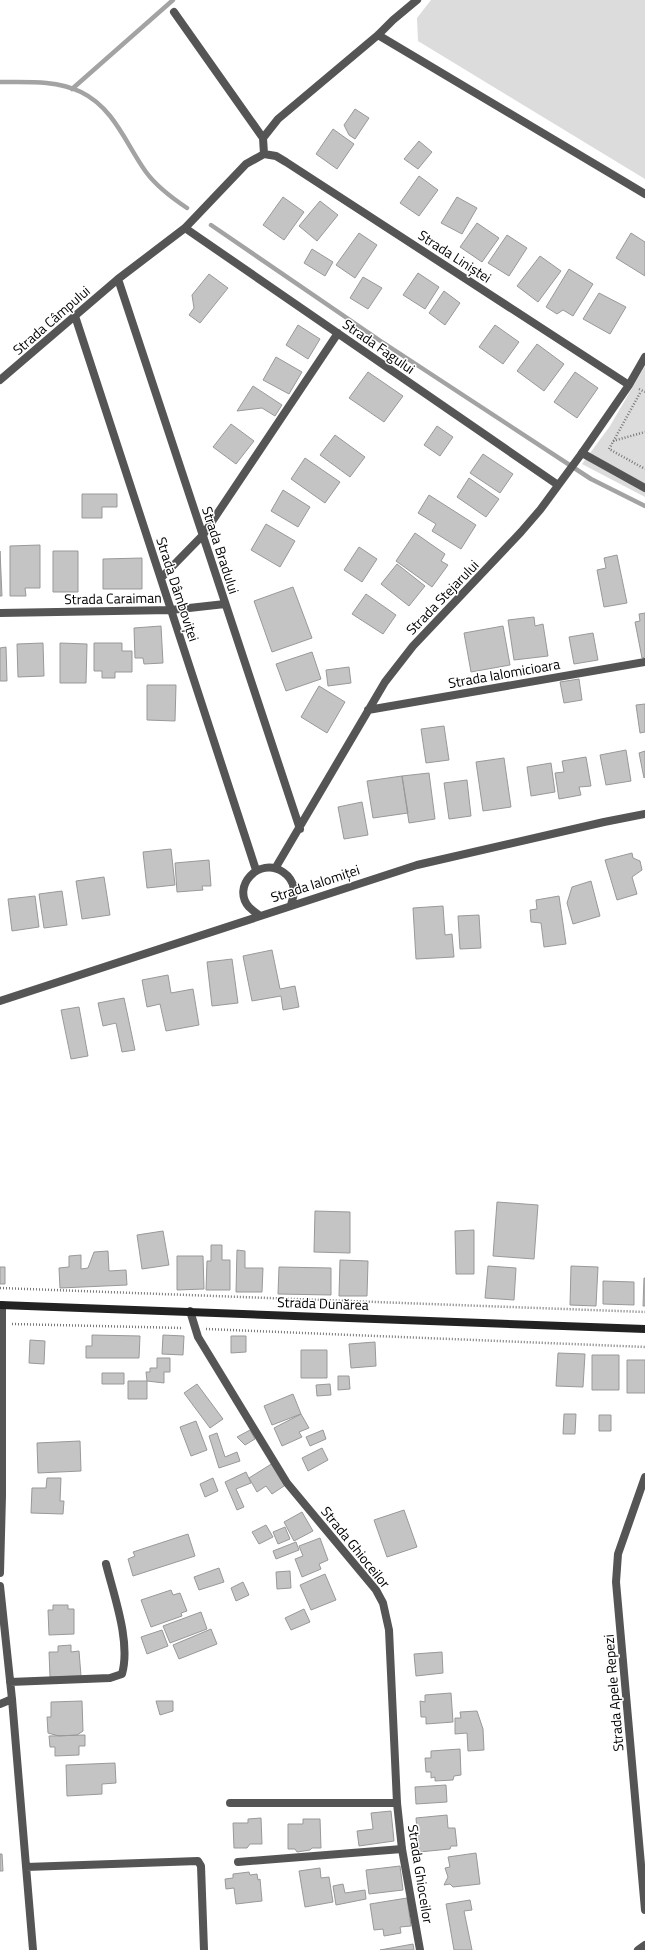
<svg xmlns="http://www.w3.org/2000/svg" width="645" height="1950" font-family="'Titillium Web',sans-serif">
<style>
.green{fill:#dcdcdc}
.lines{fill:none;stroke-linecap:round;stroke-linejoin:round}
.stream{stroke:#a3a3a3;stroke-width:4.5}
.building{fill:#c4c4c4;stroke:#999}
.path{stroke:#777;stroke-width:2.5;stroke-dasharray:1 2;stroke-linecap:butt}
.lane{stroke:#555;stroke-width:8}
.street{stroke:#555;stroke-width:8}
.secondary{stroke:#222;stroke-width:8}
.labels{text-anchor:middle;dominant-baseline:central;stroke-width:3;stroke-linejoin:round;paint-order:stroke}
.street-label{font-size:14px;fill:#000;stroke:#fff}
</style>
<rect width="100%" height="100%" fill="#fff"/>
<path class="green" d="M431,0H645V179L418,41L417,18Z
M645,366V497L582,464L610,426Z"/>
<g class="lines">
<path class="stream" d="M0,82C27,82 56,80 81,92C114,108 126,144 146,172C157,187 172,198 187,208
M72,89L173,0
M211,225L382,342L591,479L645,506"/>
</g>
<path class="building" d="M355,109L369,118L355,139L349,135L344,125Z
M333,129L354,144L337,169L316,154Z
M419,141L432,152L418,169L404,159Z
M419,176L438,190L419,216L400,203Z
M283,197L304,212L284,240L263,225Z
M457,197L477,208L462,234L441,223Z
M320,201L338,215L317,241L299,226Z
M477,223L499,238L482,262L460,247Z
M359,233L377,245L355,278L336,265Z
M631,233L645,242V276L616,258Z
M507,235L527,248L509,276L488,263Z
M312,249L333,262L325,276L304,263Z
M540,256L561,271L538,302L517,286Z
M569,269L593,284L573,316L563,310L557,314L546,307Z
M418,273L439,287L425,309L403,295Z
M209,274L228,288L200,323L189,315L194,308L192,295Z
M363,277L382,288L368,309L350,298Z
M444,291L460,303L445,325L429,313Z
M599,293L626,307L610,334L583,319Z
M298,325L320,339L308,359L286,345Z
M495,325L519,342L503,364L479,347Z
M537,344L564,364L544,391L517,371Z
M276,357L302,372L289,394L263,380Z
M368,372L403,396L384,422L349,398Z
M575,372L598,388L577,418L554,402Z
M253,386L282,405L275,416L262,408L237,411Z
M231,424L254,441L236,464L213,447Z
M437,426L453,437L440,456L424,445Z
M335,435L365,457L350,477L320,455Z
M483,454L513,474L500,493L470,473Z
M305,458L340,482L325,503L291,479Z
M469,478L499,499L486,517L457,497Z
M283,490L310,507L298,527L271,511Z
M82,494H117V507H102V518H82Z
M429,495L476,525L461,549L432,531L436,524L418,513Z
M266,524L295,541L280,567L251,550Z
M415,533L445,554L441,561L448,565L432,587L396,561Z
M40,545V588H25L26,596H10V546Z
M359,547L377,559L362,582L344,570Z
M0,551L2,596H0Z
M53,551H78V592H53Z
M617,555L627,603L604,607L597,570L606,568L604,558Z
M142,558V589H103V559Z
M397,564L425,586L409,606L381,584Z
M293,587L312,638L272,652L254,601Z
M366,594L396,615L383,634L352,614Z
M645,613V657L642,658L635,622L640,621L639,614Z
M534,617L535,626L543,624L548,656L514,660L508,620Z
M161,626L163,663L144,664L143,658H135L134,628Z
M503,626L510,665L471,672L464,633Z
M593,633L598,660L574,664L569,637Z
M43,643L44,676L18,677L17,644Z
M60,643L87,644L86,683H60Z
M94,643H122V651H132V672H115V678H102V671H94Z
M6,647L7,681H0V648Z
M312,652L321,679L286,691L276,664Z
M349,667L351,683L328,686L326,670Z
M579,679L582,700L564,703L560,682Z
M147,685H176L175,721L147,720Z
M319,686L345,702L327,733L301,717Z
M645,704V732L640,733L636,705Z
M444,726L449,760L426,763L421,729Z
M626,750L631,781L606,785L600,755Z
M645,751V777L644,778L639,753Z
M586,757L591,786L579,787L581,795L559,799L555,773L564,772L562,761Z
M504,758L511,807L483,811L476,762Z
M551,763L555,792L531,796L527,767Z
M429,773L435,819L409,823L402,776Z
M402,776L408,813L373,818L367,781Z
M467,780L471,816L449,819L444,783Z
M362,802L368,835L344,839L338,807Z
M171,849L175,885L147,888L143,852Z
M632,853L633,858L640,861L642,870L632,877L637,894L617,900L605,860Z
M209,860L211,886H202L203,890L177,892L175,863Z
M104,877L110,915L82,919L76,881Z
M591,881L600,916L573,924L567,903L572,887Z
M62,891L67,925L44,928L39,894Z
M35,896L39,927L12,931L8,899Z
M559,896L566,944L544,947L541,923L531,922L530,910L537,909L536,900Z
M443,906L445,935L452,934L454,957L416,959L413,908Z
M479,915L481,948L460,949L458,916Z
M272,950L280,989L295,986L299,1007L283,1010L281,996L252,1001L243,956Z
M232,959L238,1003L212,1006L207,962Z
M168,975L171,993L193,989L199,1025L166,1031L160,1004L147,1007L142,980Z
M124,998L135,1050L122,1052L116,1023L103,1026L98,1003Z
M79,1007L88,1056L71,1059L61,1010Z
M497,1202L538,1205L534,1259L493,1256Z
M315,1211L350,1212V1253L314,1252Z
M474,1230V1274H456L455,1231Z
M163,1231L169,1265L142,1269L137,1235Z
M211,1245H222V1260H230V1290H206L207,1261H211Z
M237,1250L245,1251V1268H263L262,1292H236Z
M108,1251L109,1271L126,1270L127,1285L60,1288L59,1268L69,1267V1256L81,1255V1269L88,1268L94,1252Z
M177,1256H203L204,1289L177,1290Z
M340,1260L368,1261L367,1296H339Z
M488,1266L516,1268L514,1300L485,1298Z
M571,1266L598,1267L596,1306L570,1305Z
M0,1267H5V1284H0Z
M279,1267L331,1268V1295L278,1294Z
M644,1278H645V1306H643Z
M603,1281L634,1282V1305L603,1304Z
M92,1335L140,1336L139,1358H86V1346H92Z
M163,1335L184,1336L183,1355L162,1354Z
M231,1336H246V1352L231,1353Z
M30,1340L45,1341L44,1364L29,1363Z
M375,1342L376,1366L351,1368L349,1344Z
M301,1350H327V1378H301Z
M558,1353L585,1354L583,1387L556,1386Z
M592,1355H619V1390H592Z
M157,1358H170V1372H164V1383L147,1381L146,1372H150V1368H157Z
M627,1360H645V1393H627Z
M102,1373H124V1384H102Z
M338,1376H349L350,1389L338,1390Z
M128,1381H147V1399H128Z
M197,1384L223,1419L210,1428L184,1393Z
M330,1384L331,1395L317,1396L316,1385Z
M293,1394L301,1414L272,1425L264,1406Z
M301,1414L309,1428L299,1432L302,1437L282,1446L274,1428Z
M564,1414H576L575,1434H563Z
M599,1415H611V1431H599Z
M196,1421L207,1450L191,1456L180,1427Z
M250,1430L255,1439L245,1445L237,1437Z
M323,1430L326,1439L310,1446L306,1437Z
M217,1433L225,1457L237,1452L240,1461L219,1468L209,1436Z
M80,1441L81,1471L38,1473L37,1443Z
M322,1448L328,1460L308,1471L302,1458Z
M273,1463L287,1484L272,1494L266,1486L257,1492L249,1478Z
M246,1472L251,1483L236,1489L244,1507L237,1510L225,1482Z
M47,1478H61L60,1501H64L63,1514L31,1513L32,1488H46Z
M213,1478L218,1491L205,1497L200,1484Z
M404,1510L417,1547L387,1557L374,1520Z
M302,1512L313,1531L294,1541L284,1522Z
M266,1525L273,1537L259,1544L252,1532Z
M285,1527L290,1539L278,1544L273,1532Z
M188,1534L195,1556L133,1576L128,1559L135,1556L133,1552Z
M320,1538L328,1560L319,1564L321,1569L302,1577L295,1559L303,1556L299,1546Z
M296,1542L299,1550L276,1559L273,1551Z
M219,1568L224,1582L199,1590L194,1577Z
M290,1571L291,1588L277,1589L276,1572Z
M325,1574L336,1600L311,1610L300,1585Z
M243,1582L249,1595L236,1601L231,1588Z
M171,1590L173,1595L180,1593L187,1611L181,1613L182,1616L151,1627L141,1600Z
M53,1605H68V1609H74V1634L49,1635L48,1610H53Z
M304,1609L310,1622L291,1630L285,1618Z
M201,1612L207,1629L170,1643L163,1626Z
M211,1629L217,1644L179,1659L173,1645Z
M162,1630L168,1646L147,1654L141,1637Z
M71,1645V1652L79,1651L81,1676L50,1677L49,1652H58V1646Z
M442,1652L443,1673L416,1676L414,1654Z
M451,1693L453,1722L426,1724V1717H421L420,1701L425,1702V1695Z
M82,1701L83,1731L77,1735L59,1736L48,1733L47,1717H51V1702Z
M156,1701H173V1711L160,1715Z
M477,1711L483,1729L484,1750L468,1751L467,1733L455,1734V1718H461L460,1712Z
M85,1735V1746H79V1755L55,1756V1747H50L49,1736Z
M460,1749L461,1775L454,1776L453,1780L435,1781V1777L431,1778V1772H426L425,1758H431V1751Z
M115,1763L116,1783L102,1784V1794L67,1796L66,1765Z
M446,1785L447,1802L416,1804L415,1787Z
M391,1811L394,1841L359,1846L357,1831L373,1829L371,1813Z
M447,1815L448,1828H455L457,1846H451L450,1849L419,1852L416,1818Z
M261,1818L262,1844H250L247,1848H234L233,1823H248V1819Z
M303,1819H320L321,1848H312L310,1850L297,1852L295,1849H288V1824H303Z
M476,1853L480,1884L453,1887L450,1884L444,1885L448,1877L445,1868L450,1867L448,1857Z
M0,1854H2L3,1871H0Z
M400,1866L403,1890L369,1894L366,1870Z
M320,1868L321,1878L329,1877L333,1902L305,1907L299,1871Z
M249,1872L250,1875L257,1874L258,1880L260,1879L262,1901L236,1904L234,1888L226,1889L225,1879L233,1878V1874Z
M343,1884L345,1893L365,1890L366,1899L336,1905L333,1886Z
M407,1898L411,1926L400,1927L401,1933L384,1936L383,1929L374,1930L370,1904Z
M470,1900L472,1910L464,1911L472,1950H454L446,1904Z
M413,1944L414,1950H380Z"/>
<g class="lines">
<path class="path" d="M639,389L645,392
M640,393L609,449L645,469
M613,441L645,432
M0,1288L645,1312
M12,1324L183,1328
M206,1329L645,1347"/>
<path class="lane" d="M582,453L645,488
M230,1803H397
M238,1862L402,1849"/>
<path class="street" d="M174,12L263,138
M378,35L645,194
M264,154L276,156L286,162L629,385
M264,154L263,138L278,119L378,35L393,20L417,0
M185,228L558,485
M118,279L300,829
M75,316L256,870
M0,380L118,279L185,228L246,164L264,154
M161,578L203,535L338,333
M0,613L171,610L225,604
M368,710L645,662
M276,867L385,682L413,646L521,532L540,510L582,453L629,385L645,357
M259,915C256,913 252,910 249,907C231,887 259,856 283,872C289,876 293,882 294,889C295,894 292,900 291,905
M0,1001L417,865L604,822L645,814
M190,1311L198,1337L287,1483L376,1590L383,1603L389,1630L397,1803L402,1849L420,1950
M645,1477L618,1554L616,1582L645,1910
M0,1573L2,1496V1305
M0,1586L12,1699L33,1950
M10,1682L110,1678L122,1674C131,1642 114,1596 106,1564
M0,1704L12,1699
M26,1867L198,1861L201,1866L204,1950
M638,1950L645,1945"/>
<path class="secondary" d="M0,1305L645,1329"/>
</g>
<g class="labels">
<g class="street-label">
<text transform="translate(455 256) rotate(33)">Strada Liniștei</text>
<text transform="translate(51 320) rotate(-41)">Strada Câmpului</text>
<text transform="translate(379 346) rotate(35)">Strada Fagului</text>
<text transform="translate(221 550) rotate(72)">Strada Bradului</text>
<text transform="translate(178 589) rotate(72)">Strada Dâmboviței</text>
<text transform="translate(442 597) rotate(-46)">Strada Stejarului</text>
<text transform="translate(113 598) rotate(-1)">Strada Caraiman</text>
<text transform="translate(504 673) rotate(-10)">Strada Ialomicioara</text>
<text transform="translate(315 883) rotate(-18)">Strada Ialomiței</text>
<text transform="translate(323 1303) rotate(2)">Strada Dunărea</text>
<text transform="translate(356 1547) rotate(51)">Strada Ghioceilor</text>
<text transform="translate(613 1693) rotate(-95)">Strada Apele Repezi</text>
<text transform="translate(421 1874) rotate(81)">Strada Ghioceilor</text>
</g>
</g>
</svg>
